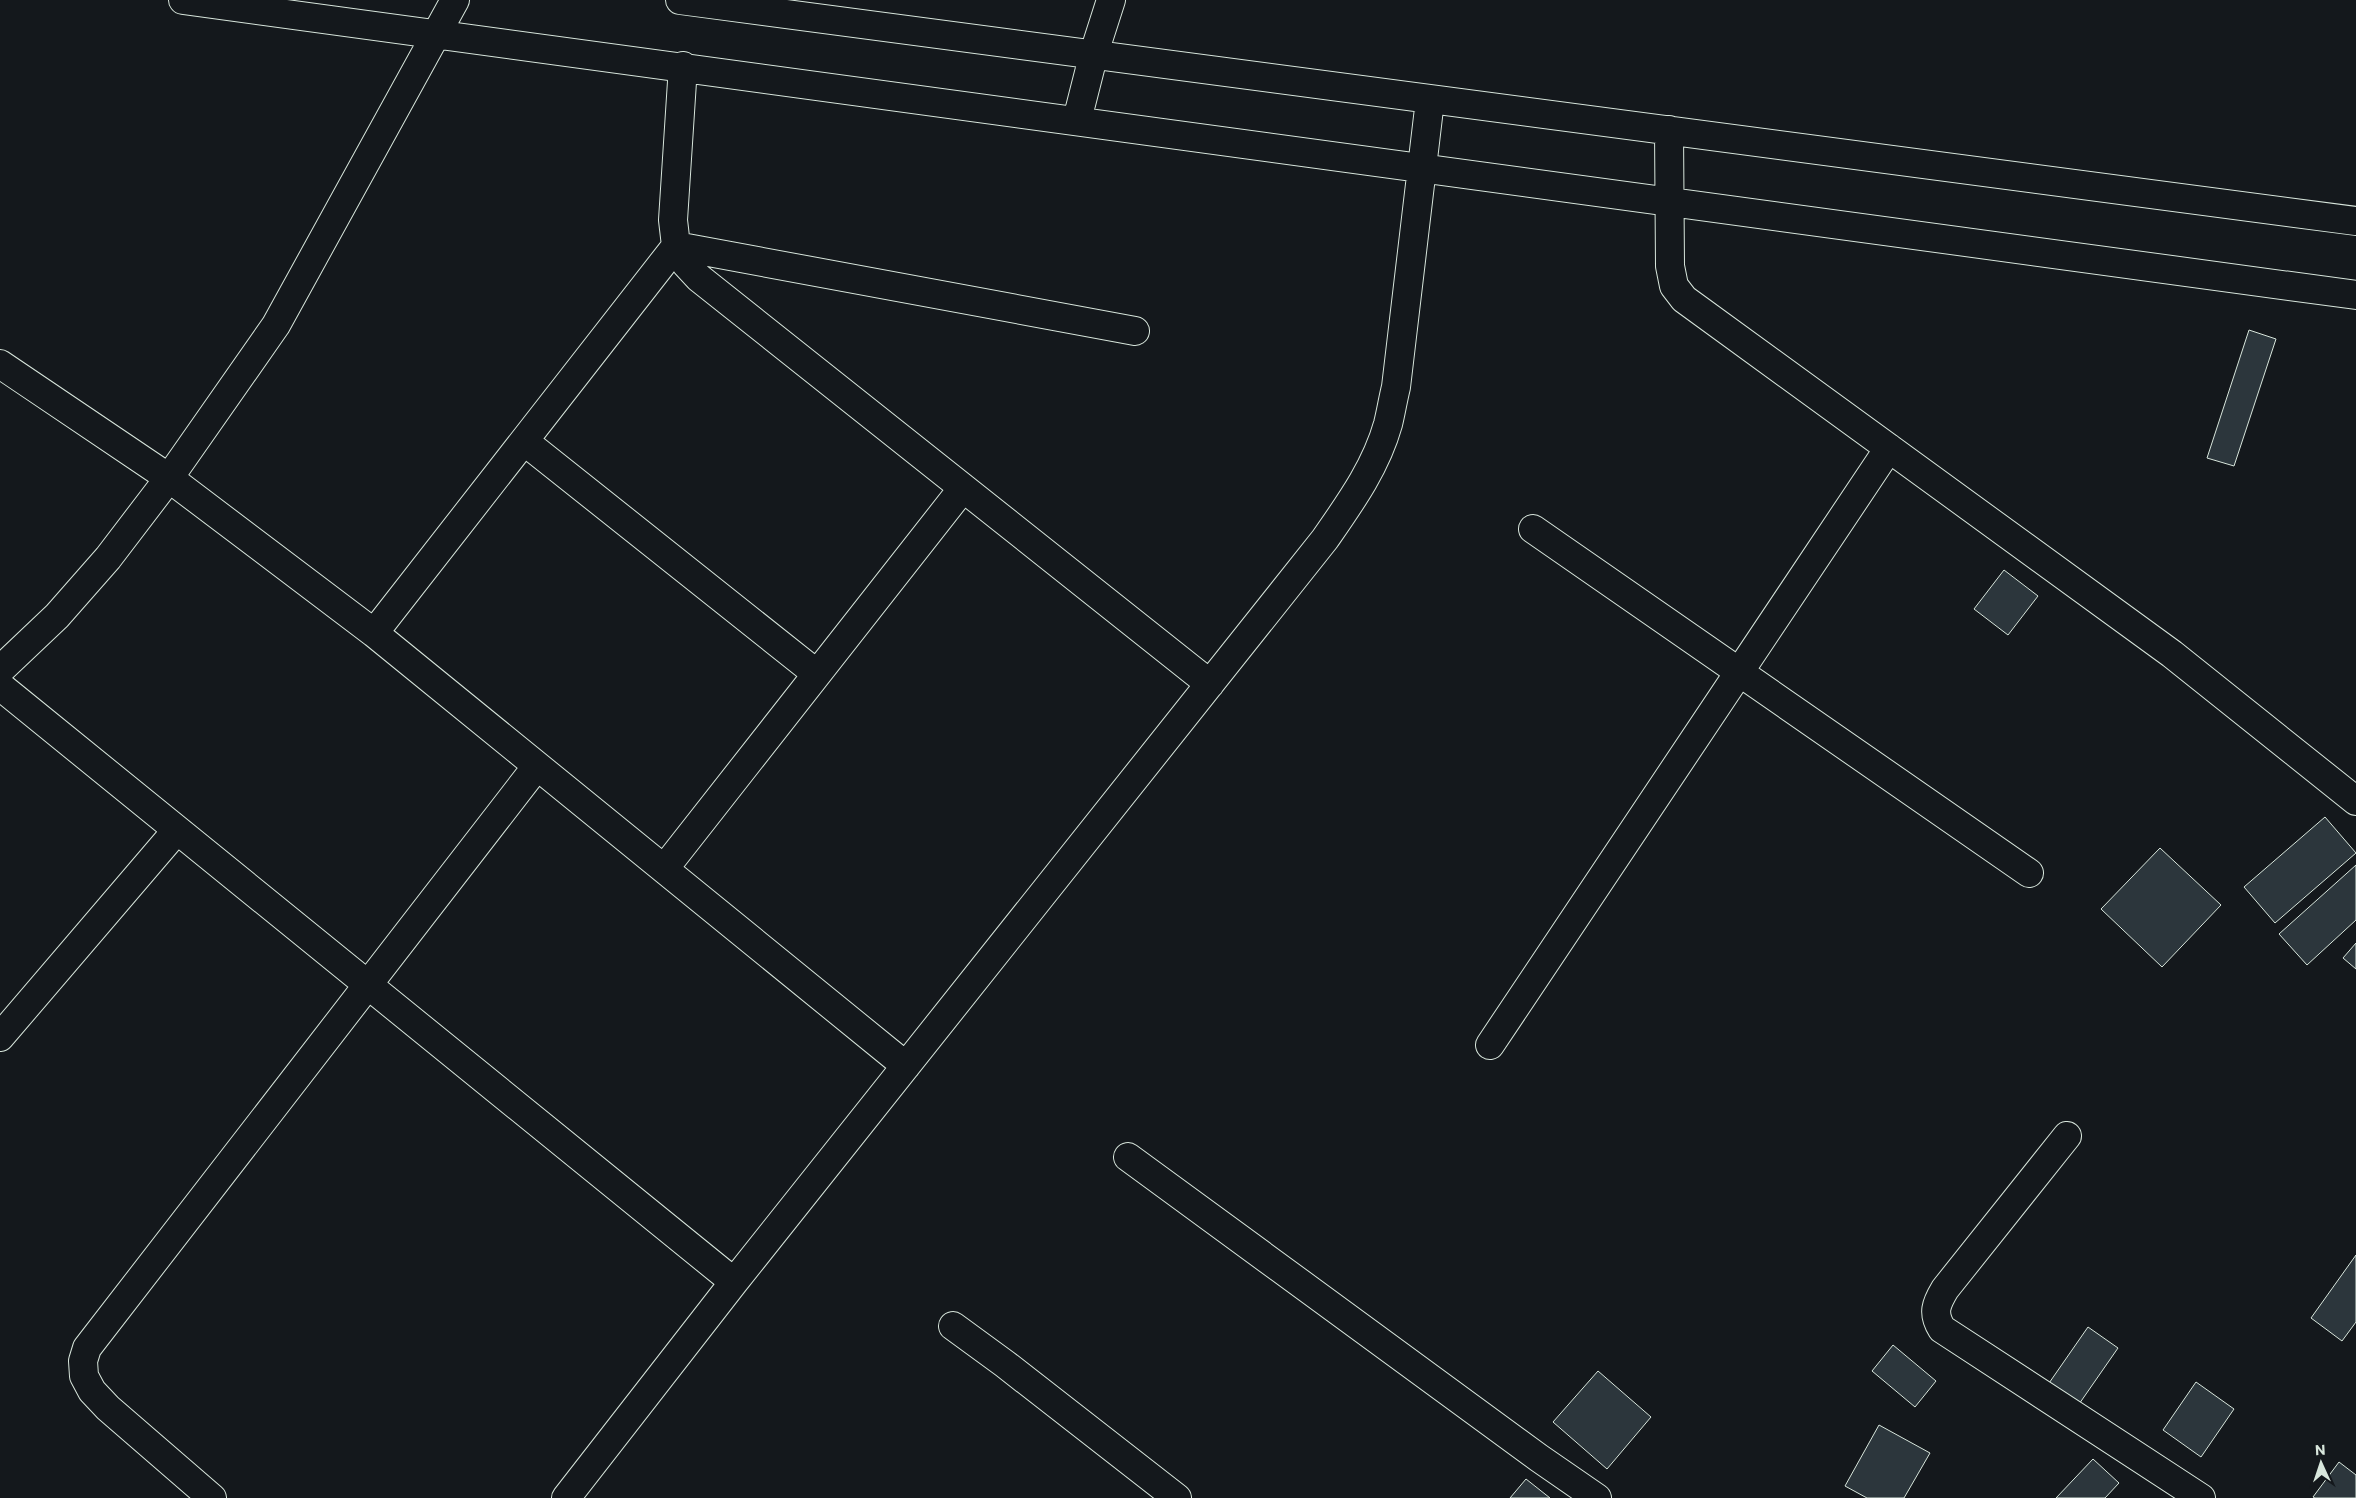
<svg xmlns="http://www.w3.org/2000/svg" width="2356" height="1498" font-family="Commissioner,sans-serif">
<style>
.building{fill:#2c363c;stroke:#d8e6dc}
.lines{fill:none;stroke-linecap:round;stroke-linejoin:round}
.minor-casing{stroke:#d8e6dc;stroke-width:30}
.minor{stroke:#14181c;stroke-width:28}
</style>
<rect width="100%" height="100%" fill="#14181c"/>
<path class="building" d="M2249,330L2276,339L2234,466L2207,458Z
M2004,570L2038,596L2008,635L1974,609Z
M2325,817L2356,853L2275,923L2244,887Z
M2160,848L2221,905L2162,967L2101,909Z
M2356,865V920L2307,965L2279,934Z
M2356,943V969L2343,958Z
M2356,1255V1322L2342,1341L2311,1318Z
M2088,1327L2118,1348L2077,1407L2047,1386Z
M1893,1345L1936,1381L1915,1407L1872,1371Z
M1598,1371L1651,1417L1607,1469L1553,1422Z
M2196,1382L2234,1409L2201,1457L2163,1430Z
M1879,1425L1930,1453L1904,1498H1867L1845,1486Z
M2093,1459L2119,1483L2105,1498H2056Z
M2339,1462L2356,1475V1498H2315L2313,1497Z
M1526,1479L1550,1498H1510Z"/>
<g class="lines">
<g class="minor-casing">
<path id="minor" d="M183,0L2356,295
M680,0L2356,221
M683,66L673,220L676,246L686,264L699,278L1210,684
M1077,120L1094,53L1111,0
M1669,130L1670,266L1674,286L1684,299L2172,654L2356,801
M0,364L169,478L374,633L906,1066
M524,441L817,674
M1533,529L2029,873
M374,633L676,246L1135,331
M0,670L57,616L108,558L169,478L276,325L455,0
M0,686L734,1282
M664,869L963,488
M0,1037L177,830
M1490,1045L1889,448
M2067,1136L1945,1289C1936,1304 1932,1313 1942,1329L2201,1498
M1128,1157L1539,1458L1597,1498
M953,1326L1005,1364L1177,1498
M212,1498L108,1408L92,1391L84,1376L83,1361L87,1348L537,766
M566,1498L734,1282L1325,539C1350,503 1376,467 1388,424C1391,412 1393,399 1396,387L1430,100"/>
</g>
<use href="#minor" class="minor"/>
</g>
<g transform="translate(2321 1463) rotate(357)" stroke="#14181c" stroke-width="4" paint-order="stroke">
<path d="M0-4L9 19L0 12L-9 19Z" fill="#d8e6dc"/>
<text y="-8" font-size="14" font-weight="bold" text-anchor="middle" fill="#d8e6dc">N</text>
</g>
</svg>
